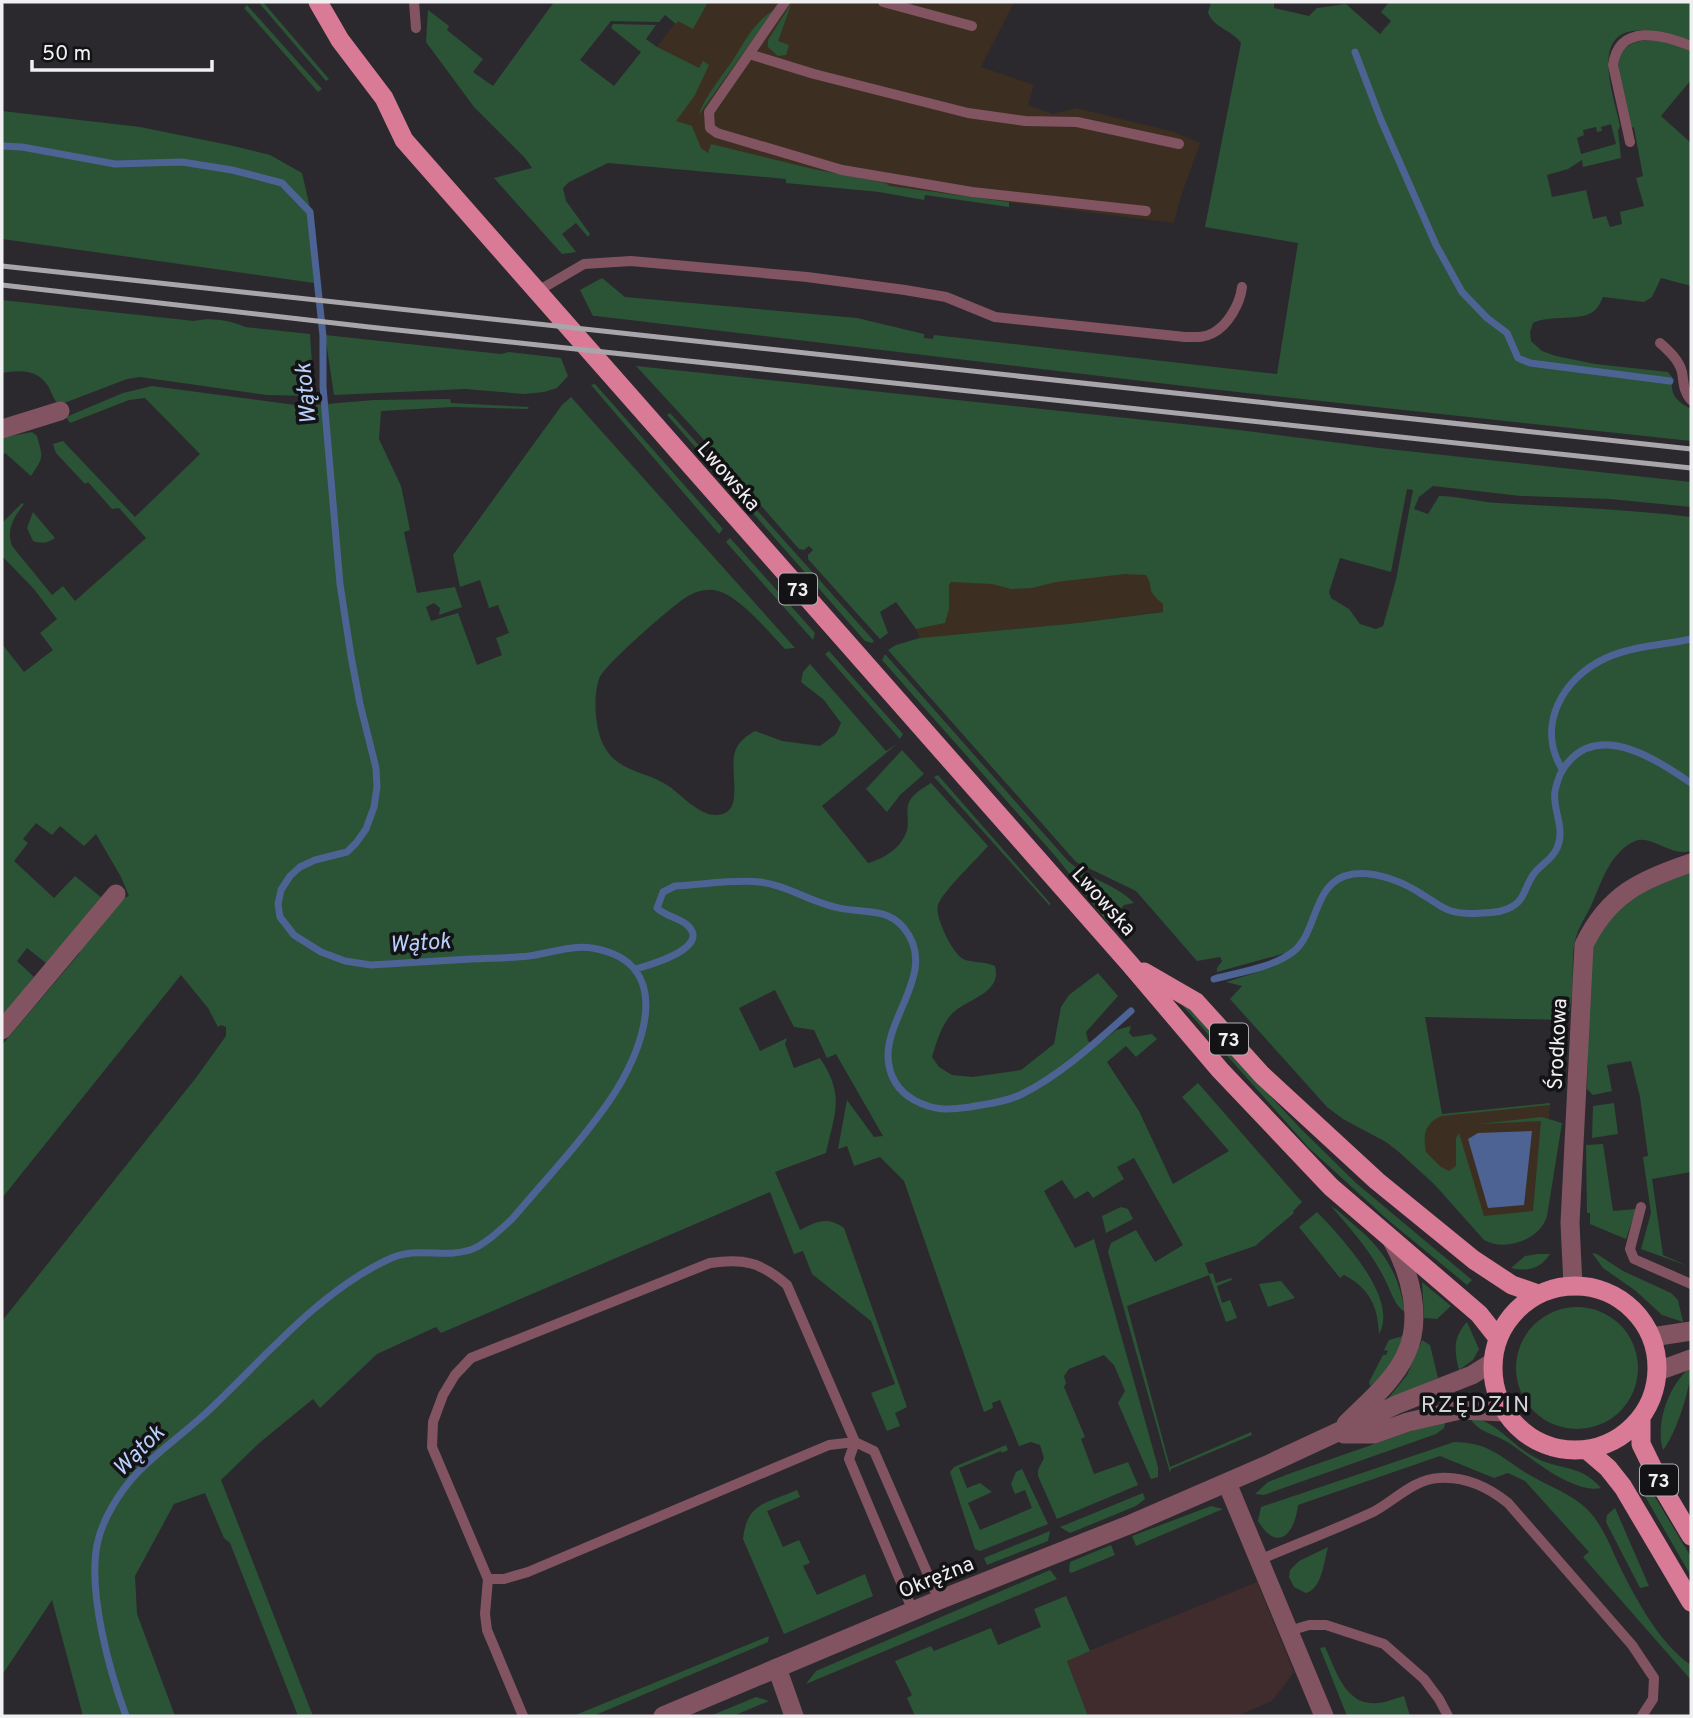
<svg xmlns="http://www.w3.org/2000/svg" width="1693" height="1718" viewBox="0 0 1693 1718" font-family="Overpass,sans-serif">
<rect width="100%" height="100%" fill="#2b292e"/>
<path fill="#3c2f21" d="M691,2H1014L981,67L1034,85L1028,105L1053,114L1076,108L1174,132L1200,143L1181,196L1174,223L580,148Z
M1172,562L1174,610L1078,623L920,638L916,629L945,623L946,575Z
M1550,1103L1542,1218L1481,1225L1422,1155L1414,1118Z"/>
<path fill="#402c2c" d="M1257,1582L1294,1672L1272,1701L1237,1716H1088L1067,1660Z"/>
<path fill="#2b5336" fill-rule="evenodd" d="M263,2L329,79L326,81L260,4Z
M554,2H708L693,29L678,21L676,24L665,15L659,22L611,21L580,60L614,86L641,52L611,28L613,24L656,25L646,39L657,47L699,68L703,61L709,65L695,95L676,121L692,126L701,148L708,153L711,144L813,169L885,183L890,186L1009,202V207L925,195L924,200L879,192L786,183V179L608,163L569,182L563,188L566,201L590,234L588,237L576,223L562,234L576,252L562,254L494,178L532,168L525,158L474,107L426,42L428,10L449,26L447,30L483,59L473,72L493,86Z
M792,2L778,41L789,45L786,55L778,56L768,47V40Z
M1211,2H1274V8L1309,16L1317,8L1346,4L1380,34L1391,21L1381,12L1389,2H1691V41C1679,38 1667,34 1654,32C1586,20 1612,89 1620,126L1618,131L1621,158L1583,167L1582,160L1568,169L1547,175L1552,197L1586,190L1593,219L1606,216L1610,227L1622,224L1620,212L1644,206L1636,178L1643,176L1634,128L1630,126C1627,110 1615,76 1619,60C1627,30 1670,41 1691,50V80L1661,116L1691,143V286L1661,278L1652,297L1644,302L1603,297C1601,301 1598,308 1594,311C1581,322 1551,314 1533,323L1530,332L1531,341L1542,351L1556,356L1595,364L1668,372L1672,377C1670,395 1676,401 1691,409V441L1201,388L596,316H593L580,290L602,278L625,297L857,318L924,334V338L933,339L934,335L1277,374L1298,243L1205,227L1241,43C1231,29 1215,29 1208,13ZM1611,124L1616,144L1581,154L1577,138L1584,135L1583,130L1596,127L1597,132L1602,131L1601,127Z
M247,5L322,89L318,92L244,8Z
M774,10L698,116C706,95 720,79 733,60C745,41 754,22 774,10Z
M2,111L140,127L229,145L270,155L302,173L311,212L283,182L234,168L181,161L115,162L21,145L2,144Z
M2,148L21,149L115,165L182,163L231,171L281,184L308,214L314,283L2,239Z
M2,300L194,321C210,317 230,320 245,327L310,334L314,396L267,395L140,377L127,379L59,405C53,399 52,393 48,386C37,369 20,370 2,373Z
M325,335L501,354L509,352L561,358L568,376L557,388L544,392L524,394L465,389L334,395Z
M636,366L1239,430L1379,448L1691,482V507L1610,499L1521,496L1433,486L1419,497L1414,509L1428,514L1439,496C1459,496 1478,502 1498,503C1562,507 1627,509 1691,517V851C1671,857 1651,834 1635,841C1609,853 1601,884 1591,906C1584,920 1576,931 1574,946C1571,966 1576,1004 1565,1020L1425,1017L1442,1114L1550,1103V1105L1441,1116C1424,1124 1423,1135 1426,1152L1441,1167L1449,1171L1456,1166V1138L1459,1133L1484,1216L1533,1211L1541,1121L1478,1124L1542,1117L1562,1123L1547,1216C1540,1240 1505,1252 1484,1240L1435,1185L1399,1152L1386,1142L1343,1119L1327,1107L1230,999L1242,986L1226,982L1270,968L1288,959L1286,953L1217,972V968L1222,961L1220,957L1197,961L1136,891L1076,862L888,650L896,645L920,638L1078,623L1163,612V604C1144,588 1155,589 1146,575L1125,574L1056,582L1032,588L1011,589L992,584L951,582L949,585V609L945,623L916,629L896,602L880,612L888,633L880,639L808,559V555L813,550L809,546L804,550L799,549L696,431ZM1407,489L1413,490L1396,580L1383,626L1376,629L1360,624L1349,609L1331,598L1329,592L1340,558L1391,572Z
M595,384L723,529L719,534L591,385Z
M152,386L303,406L374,400L450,399L451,403L529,407L527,409L452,407L381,411L379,439L401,486L410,530L404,532L417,593L455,587L462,607L439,615L440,608L434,603L426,607L431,621L458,613L477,665L502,655L496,638L509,633L498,605L489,608L480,580L460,587L453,555L562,405L571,397L795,648L785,649C769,632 740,597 718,591C707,588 697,591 688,596C673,605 603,666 599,679C593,697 595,725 602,742C616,774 647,770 670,787C685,798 705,822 725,813C743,805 728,766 736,749C740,740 748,735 755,731L782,741L820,746L836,734L841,723L824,700L801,682L803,672L810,664L886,751L897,744L822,806L868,863C883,859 900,849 906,833C910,825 906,814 908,805C910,795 923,788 931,783L988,846C977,859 942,892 938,905C936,914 941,924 944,932C948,940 955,954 963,959C972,963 984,961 995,966C1003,995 963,999 950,1016C941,1027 936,1043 932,1057L939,1067L952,1075L973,1077L1021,1070L1054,1044L1061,1007L1069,995L1098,973L1118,996L1086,1032L1088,1041L1097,1045L1116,1030L1131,1026L1129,1033L1133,1037L1152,1034L1157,1039L1136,1057L1126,1046L1107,1062L1139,1111L1173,1184L1229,1151L1182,1097L1198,1083L1302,1202L1293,1211L1294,1213L1255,1246L1205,1263L1209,1274L1213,1273L1216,1283L1231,1278L1232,1280L1217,1286L1222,1303L1230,1300L1237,1318L1226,1322L1209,1275L1127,1306L1170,1467L1251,1432L1252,1435L1171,1469L1170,1473L1108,1252L1111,1243L1136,1230L1155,1262L1183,1245L1134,1158L1117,1167L1124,1179L1093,1198L1088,1191L1075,1199L1062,1180L1044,1191L1075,1248L1094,1239L1158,1467V1477L1151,1479L1118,1403L1125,1391L1114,1365L1104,1355L1069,1369L1064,1376L1066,1383L1064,1387L1085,1437L1081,1439L1094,1474L1128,1462L1138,1485L1057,1519L1038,1476V1470L1044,1458L1040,1445L1031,1442L1019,1446L1000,1400L992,1403L993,1408L984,1412L904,1181L880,1157L854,1166L847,1146L838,1149L847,1100L874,1137L883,1136L836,1054L827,1058L814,1030L794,1027L775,990L739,1008L760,1051L787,1038L785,1044L794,1068L820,1058C845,1096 835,1111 826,1153L775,1172L800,1230C817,1221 828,1216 844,1228L907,1407L895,1413L900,1426L887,1431L871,1393L895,1384L871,1321L812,1274L803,1251L794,1254L770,1192L441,1333L436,1327L377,1354L320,1408L313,1399L258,1444L221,1480L313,1716H298L230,1543L224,1538L205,1493L174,1504L135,1576L137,1614L175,1716H83L52,1600L2,1675V1321L195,1079L226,1036V1027L221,1025L218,1027L208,1008L181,975L2,1198V1045L79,954L83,943L120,899L129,896L121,877L96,834L84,846L60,826L52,835L36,823L23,839L28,843L14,861L54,898L75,876L102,898L46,963L27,948L17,961L34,977L2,1017V644L24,672L53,650L40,633L57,619L33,588L2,556V523L22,503L24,504C14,517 6,529 12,546L52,595L63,586L75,601L146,538L119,508L112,509L88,482L85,484L56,453L53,444L63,441L135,517L200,454L145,398L129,400L70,423L66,417L123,393Z
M670,413L874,641L872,643L865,641L667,415Z
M32,432L37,436C43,459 44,456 31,476L5,453L2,456V438Z
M33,512L55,538C48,543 42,544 33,541L27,528Z
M730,538L815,633L813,640L726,542Z
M829,651L903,734L900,739L825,654Z
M885,654L1068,861C1088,879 1116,884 1134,903L1124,905L1108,923L1057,858L882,660Z
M902,750L924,774L900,795L887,812L866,789Z
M938,775L1050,903V906L934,777Z
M1691,873V1172L1652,1179L1663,1255L1688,1266L1641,1249L1651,1213L1643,1157L1648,1156L1640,1097L1631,1061L1607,1065L1612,1091L1593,1095L1587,1089C1588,1051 1588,1013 1591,975C1592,963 1591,949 1596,938C1611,904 1658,883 1691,873Z
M1183,1006H1187L1300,1128L1356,1183L1472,1280L1467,1285L1388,1220L1309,1148Z
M1614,1103L1618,1134L1592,1138L1593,1106Z
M1603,1144L1613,1211L1636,1209L1626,1239L1590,1224V1213H1587L1586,1145Z
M1331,1206C1338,1210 1345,1217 1352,1223C1384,1250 1398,1271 1405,1312C1395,1306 1392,1294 1387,1284C1373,1253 1352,1231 1331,1206Z
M1121,1207L1128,1209L1133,1219L1106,1233L1102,1216Z
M1317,1212C1339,1235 1400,1298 1379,1334C1378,1306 1369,1288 1344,1275L1340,1278L1299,1227Z
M1592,1253L1597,1254L1623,1271L1671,1293L1678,1300L1683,1322L1662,1315L1636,1291L1603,1268Z
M1538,1254H1550C1540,1269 1528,1272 1511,1268L1525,1256Z
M1281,1281L1295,1298L1268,1307L1259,1284Z
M1422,1282L1451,1306L1437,1319L1424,1318Z
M1516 1368a61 61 0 1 1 122 0a61 61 0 1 1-122 0Z
M1467,1322L1479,1349L1473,1360L1459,1370C1454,1351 1453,1337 1467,1322Z
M1403,1336C1397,1354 1387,1375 1370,1386L1369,1382L1383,1355H1386L1388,1351L1384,1350L1389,1340Z
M1422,1340L1430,1345L1438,1378L1387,1400L1407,1375Z
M1691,1367C1691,1388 1676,1434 1663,1450C1655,1423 1669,1384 1691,1367Z
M1469,1416C1500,1423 1511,1446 1538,1459C1562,1470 1581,1465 1601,1488C1573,1494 1530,1457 1509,1443C1494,1433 1477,1433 1469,1416Z
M1446,1419L1444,1428L1436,1434L1264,1495L1255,1494L1268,1482L1291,1473Z
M1454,1442C1487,1442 1500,1456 1526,1473C1546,1485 1570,1493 1587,1509C1602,1524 1610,1545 1619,1565C1636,1599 1659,1643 1691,1665V1680L1583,1557L1589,1552L1525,1481L1508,1473L1494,1478L1440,1456L1298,1505C1295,1533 1278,1554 1258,1521L1261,1507Z
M1006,1445L1008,1450L1002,1453L1001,1451L959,1468L967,1488L980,1483L992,1492L968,1503L980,1530L1032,1508L1025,1490L1015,1494L1011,1484L1016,1472L1022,1469L1048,1524L980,1551L975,1549L950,1472L954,1467Z
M1649,1487L1691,1557V1576L1642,1491Z
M797,1490L800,1497L767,1511L783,1547L799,1540L810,1563L803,1566L817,1595L865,1574L873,1596L784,1634L743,1539C747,1502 766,1504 797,1490Z
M1143,1493L1145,1499L1136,1506L1070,1533L1060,1527Z
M1211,1506L1223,1509L1136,1546L1132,1536Z
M1615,1508L1649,1586L1640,1588L1606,1522L1607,1515Z
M1050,1531L1048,1541L987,1565L984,1558Z
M1111,1545L1115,1555L1071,1573L1069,1571L1070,1562Z
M1328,1547C1324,1561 1322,1589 1306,1593L1294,1587L1289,1577L1290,1570L1299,1561Z
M1050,1570L1057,1579L806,1684L816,1671Z
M1066,1596L1090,1651L1067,1661L1088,1716H915L907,1698L912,1695L895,1661L931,1646L934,1651L991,1628L998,1645L1041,1627L1034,1609Z
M769,1636L768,1642L593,1716H573Z
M1325,1647C1336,1670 1345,1706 1377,1703C1386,1703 1395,1698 1404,1696L1410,1716H1347L1320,1648Z
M756,1697L769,1701L733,1716H710Z"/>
<path fill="#4d6393" d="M1532,1131L1524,1205L1488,1208L1468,1139L1478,1133Z"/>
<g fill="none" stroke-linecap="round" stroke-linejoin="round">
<path stroke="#4d6393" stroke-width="7" d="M1355,52L1381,120L1436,245L1462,292L1487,318L1507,333L1518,358L1530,363L1670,381
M2,146L22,147L115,164L182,162L232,170L282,183L310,212L323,336V387L340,584L351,656L360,704L376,768L377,787L374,807L366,829L356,843L347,852L315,860L300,867L290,876L281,890L278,904L280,917L294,935L321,952L345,961L371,965C404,963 438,961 471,959C490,958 510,958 529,956C550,953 571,945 592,948C678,962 643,1052 610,1100C581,1142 545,1180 512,1219C500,1230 485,1245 470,1250C442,1259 418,1245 387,1260C317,1293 262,1361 206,1413C184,1433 159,1451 138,1472C120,1491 102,1519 97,1545C88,1593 109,1670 126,1716
M1562,769C1536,726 1562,678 1606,658C1632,646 1664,645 1691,639
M636,969C650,965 714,947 686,924C677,917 665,916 657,908L663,892L675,886C702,885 732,879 760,882C786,885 809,901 835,907C859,914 885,906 903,927C939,969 887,1014 888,1057C889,1076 898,1091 914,1100C934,1111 949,1110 970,1107C987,1104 1006,1102 1022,1094C1062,1074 1097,1041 1131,1011
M1214,979C1239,972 1273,968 1294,951C1319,930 1312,880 1353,874C1376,871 1404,882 1423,895C1432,900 1441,908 1451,911C1461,914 1472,914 1482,913C1493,913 1504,912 1513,906C1524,900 1526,885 1533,875C1540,865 1552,860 1557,848C1566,828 1552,810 1555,791C1558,777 1562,768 1572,758C1606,725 1660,762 1691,783"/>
<path stroke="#825461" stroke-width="10" d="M414,2L416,28
M785,2L709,112L710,128L717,133L842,170L972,192L1146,211
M883,2L972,26
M749,54L814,74L968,113L1025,121L1077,122L1179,144
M1630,142L1613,65C1619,23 1662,34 1691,46
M536,292L584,264L631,261L807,277L905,290L946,297L995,317L1185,337C1195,337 1204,338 1213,333C1228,325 1240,304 1242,287
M1660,343C1669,351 1679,360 1682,372C1684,383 1683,391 1691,400
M1641,1207L1630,1249L1634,1259L1691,1284
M1259,1560C1297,1544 1336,1529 1373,1512C1394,1501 1414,1479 1439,1478C1465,1476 1488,1487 1508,1503L1632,1645L1654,1678L1653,1699L1642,1716
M488,1579L485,1614L487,1630L523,1716
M913,1611L849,1459L855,1442L787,1285C761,1262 743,1258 710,1263L471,1358L455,1375L443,1395L433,1422L432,1447L488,1579H504L528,1572L829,1445L855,1442L874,1451L939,1600
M1289,1631L1309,1625H1326L1384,1644L1424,1679L1439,1699L1448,1716"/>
<path stroke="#825461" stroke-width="19" d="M2,429L60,411
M2,1030L116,894
M1573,1286L1570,1223L1584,945C1608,895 1640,880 1691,863
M1652,1337L1691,1331
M1658,1371L1691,1359
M1227,1483L1324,1716
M777,1668L794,1716"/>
<path stroke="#825461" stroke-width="19" d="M1346,1424C1367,1403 1394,1381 1406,1354C1423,1319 1410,1272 1392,1240
M1344,1434H1374L1408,1422L1460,1410L1505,1412
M663,1716L939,1600L1131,1524L1267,1465L1398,1404L1472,1375L1493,1362"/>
<path stroke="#d97b97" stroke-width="19" d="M318,2L340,40L384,98L404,140L1129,963L1220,1070L1331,1187L1479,1314L1498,1338
M1144,972L1196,1002L1262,1075L1377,1181L1474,1260L1512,1285L1538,1294
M1493 1368a82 82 0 1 1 164 0a82 82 0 1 1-164 0Z
M1641,1419V1444L1662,1487L1691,1536
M1587,1450L1608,1468L1623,1487L1691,1602"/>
<path stroke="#a8a6aa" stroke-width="5" d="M2,266L1691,449
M2,285L369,327L1691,468"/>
</g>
<g text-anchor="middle" stroke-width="7" stroke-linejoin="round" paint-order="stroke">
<g fill="#131214" stroke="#aeadaf" stroke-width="2">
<rect x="779" y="573.5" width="38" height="31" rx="5"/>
<rect x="1210" y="1023.5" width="38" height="31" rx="5"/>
<rect x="1640" y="1464.5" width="38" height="31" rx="5"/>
</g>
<g font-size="19" font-weight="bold" fill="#f0eff2">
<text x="798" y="596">73</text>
<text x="1229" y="1046">73</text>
<text x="1659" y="1487">73</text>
</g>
<g font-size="21" fill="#f0eff2" stroke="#131214">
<text transform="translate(729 476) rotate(49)" y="7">Lwowska</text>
<text transform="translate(1104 901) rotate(48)" y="7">Lwowska</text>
<text transform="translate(1557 1044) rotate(-87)" y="7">Środkowa</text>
<text transform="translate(936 1577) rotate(-22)" y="7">Okrężna</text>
</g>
<g font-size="23" font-style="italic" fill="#b9cffc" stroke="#131214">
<text transform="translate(305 394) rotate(-95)" y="8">Wątok</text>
<text transform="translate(420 942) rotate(-4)" y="8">Wątok</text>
<text transform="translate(138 1450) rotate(-45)" y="8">Wątok</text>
</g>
<g font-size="23" letter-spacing="2" fill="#d4d1d7" stroke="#131214">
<text x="1476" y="1412">RZĘDZIN</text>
</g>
</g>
<rect width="1693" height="1718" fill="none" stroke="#f0eff2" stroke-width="7"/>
<path d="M32 60v10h180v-10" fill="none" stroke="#f0eff2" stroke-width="3.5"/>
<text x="42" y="60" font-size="21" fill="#f0eff2" stroke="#131214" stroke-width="5" paint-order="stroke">50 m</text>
</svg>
